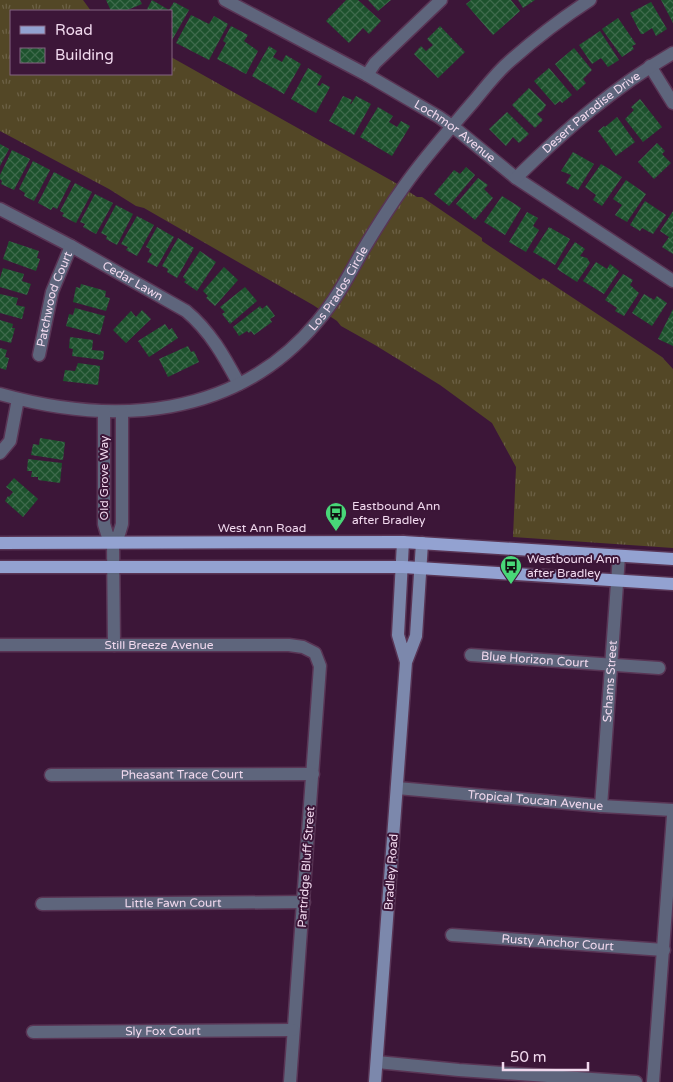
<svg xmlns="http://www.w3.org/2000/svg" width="673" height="1082" viewBox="0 0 673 1082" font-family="'Varela Round',sans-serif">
<defs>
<pattern id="grass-tufts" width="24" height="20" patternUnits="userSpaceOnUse" patternTransform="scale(1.25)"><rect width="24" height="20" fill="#534726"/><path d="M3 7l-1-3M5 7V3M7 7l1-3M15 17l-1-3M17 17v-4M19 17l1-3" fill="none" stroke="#6c6146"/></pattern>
<pattern id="building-cross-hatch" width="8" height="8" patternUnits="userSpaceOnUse" patternTransform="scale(1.25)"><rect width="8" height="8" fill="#1d522d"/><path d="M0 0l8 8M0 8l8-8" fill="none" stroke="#3e6a4c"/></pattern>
</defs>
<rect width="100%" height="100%" fill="#3c1638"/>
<path fill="url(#grass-tufts)" d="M0,0H83L91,11H11V74H171V57L394,182L417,197H422L482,238V241L540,280L543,278L662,357L673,369V548L513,537L516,467L492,423L440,385L375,345L341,326L337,321L313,305L144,208L136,206L109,189L0,131Z"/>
<path fill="url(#building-cross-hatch)" d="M106,0H140L142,4L125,11H111Z
M152,0L169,10L174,2L189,10L171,42V11H146Z
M346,0H358L381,21L369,34L363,28L349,43L326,21Z
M368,0H391L378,11Z
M471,0H511L520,11L493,35L466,4Z
M518,0H535L523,8Z
M661,0H673V23Z
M651,2L667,29L656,36L652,28L643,34H641L630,13Z
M191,15L209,24L214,16L228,24L209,60L176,43Z
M618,18L636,44L632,46L634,49L622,57L602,29Z
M231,26L248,35L244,41L258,51L246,74L217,59L226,43L223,41Z
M440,26L465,52L438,78L414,54L421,46L426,51L433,45L427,39Z
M600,31L619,60L608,67L601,58L592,64L579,45Z
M269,46L277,51L273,57L282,62L286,55L301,64L284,94L252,76Z
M574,48L592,70L583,79L586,83L577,91L555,64Z
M308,68L322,76L317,85L320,86L322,83L330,87L316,113L291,99Z
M549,68L572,95L562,103L560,101L555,105L534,81Z
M529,88L546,105L543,110L537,114L543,120L535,128L512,105Z
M343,96L352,100L350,104H351L356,96L371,104L354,135L329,121Z
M640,99L662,127L643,142L625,119L634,110L631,107Z
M378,107L393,116L389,122L397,127L401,121L410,126L392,156L360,137Z
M507,112L529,134L519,143L513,137L506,146L489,129Z
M617,117L635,142L616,156L598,131L604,126L605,127Z
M657,143L665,151L662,154L671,163L654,179L638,162Z
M0,144L9,149L0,166Z
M12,150L30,159L14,190L1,184L2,181L0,179V175Z
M573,152L594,164L578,190L566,183L571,175L561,171Z
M33,161L50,170L34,201L24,196L25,193L19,189Z
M601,164L622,177L602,206L593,200L596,195L585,187Z
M466,167L475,175L449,206L434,194L454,170L460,174Z
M54,172L71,181L57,209L53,207L51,210L38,203Z
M478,178L488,185L484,189L493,198L475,220L456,204Z
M626,180L646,194L627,222L615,215L622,205L613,199Z
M75,183L92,192L76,223L62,216L64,213L60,211Z
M95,194L113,203L96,234L83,227L85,224L80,222Z
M502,196L521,208L505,235L484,222Z
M645,201L666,215L653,234L642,228L640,231L630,225Z
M116,205L133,214L117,245L106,239L107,236L101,233Z
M673,211V254L662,247L669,237L660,231Z
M527,212L538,218L533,226L539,230L526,252L509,242Z
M137,216L154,225L137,256L126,250L128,247L121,244Z
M157,227L174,237L157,267L147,262L152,254L149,252L150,249L146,247Z
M549,227L570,239L555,265L533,252Z
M178,238L194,248L177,278L167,272L168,269L162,266Z
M9,241L39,251L37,258L40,259L36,271L3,259Z
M575,242L585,249L580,256L587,258L590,263L577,282L557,269Z
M200,251L216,262L197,291L184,282L186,280L183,277Z
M596,262L607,269L610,264L619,271L604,294L583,281Z
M224,267L238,280L215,306L206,298L208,296L203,291Z
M3,268L24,274L22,281L31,284L27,295L0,287V278Z
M623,274L633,280L630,285L639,293L624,316L615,311L617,308L605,300Z
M81,284L106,291L105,297L110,298L106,311L73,302L76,287L80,288Z
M245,287L257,301L230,324L222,314L225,312L220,307Z
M0,294L18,298L16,305L25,307L22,319L0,313Z
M644,294L654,300L657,296L667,303L652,326L632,313Z
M267,305L275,316L270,319L272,322L254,335L251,331L249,333L247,331L239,336L233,327L260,306L262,309Z
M75,308L105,316L100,335L66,326L69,314L73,315Z
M673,309V346L658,339Z
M142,310L151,319L126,343L113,330L131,311L136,317Z
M0,320L13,324L12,328H15L11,343L0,340Z
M165,324L169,330L172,328L178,338L149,357L138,341Z
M70,337L93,340L92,350L104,351L103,360L72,356L73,349L69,348Z
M188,346L191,352L194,351L199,362L168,377L159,359Z
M0,348L7,350L5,357L9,358L6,370L0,368Z
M78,363L100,366L98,385L63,381L65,370L75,371Z
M40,438L65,442L63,460L31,455L33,444L39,445Z
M28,459L62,463L60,483L38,480V477H31L32,471H27Z
M14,478L38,499L23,517L5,501L8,496L9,497L13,492L6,487Z"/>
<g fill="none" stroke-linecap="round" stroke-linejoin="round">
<g stroke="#593555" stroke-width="15">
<g id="street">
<path id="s1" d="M225,0L367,75L439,117L456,129L516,178L673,281"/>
<path d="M650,66L673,103"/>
<path d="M367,75L375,63L441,0"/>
<path id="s2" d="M516,178C565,130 614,87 673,53"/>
<path id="s3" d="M0,209L71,246L186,311C210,331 224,356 239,384"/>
<path id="s4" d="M39,355L52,292L71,246"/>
<path id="s5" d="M0,394C114,426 236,419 317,322C336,300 349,275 363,250C376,228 390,206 405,185C426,155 450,129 474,101C485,88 496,73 510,61C535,39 562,18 590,0"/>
<path d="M104,412V524L107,534L113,542L114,645"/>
<path d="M0,453L10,441L18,399"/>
<path d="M113,542L119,534L122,524V412"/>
<path id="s6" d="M0,645H289L303,647L315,653L320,666L319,680L290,1082"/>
<path id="s7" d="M471,655L659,668"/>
<path id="s8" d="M51,775L313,774"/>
<path id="s9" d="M397,788L601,806L673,810"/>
<path id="s10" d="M601,806L619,556"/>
<path id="s11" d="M42,904L304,902"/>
<path id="s12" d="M452,935L664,950"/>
<path id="s13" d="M33,1032L293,1030"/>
<path d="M377,1062L459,1070L636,1082"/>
<path d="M653,1082L673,816"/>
</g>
</g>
<g stroke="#593555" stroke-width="15">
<path id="secondary" d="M403,542L398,635L406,662
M375,1082L406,662L416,636L422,543"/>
</g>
<g stroke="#593555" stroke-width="15">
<path id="primary" d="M0,543L403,542L673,559
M0,567H403L673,584"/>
</g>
<use href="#street" stroke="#5e657c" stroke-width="12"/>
<use href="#secondary" stroke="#7c88ac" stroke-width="12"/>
<use href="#primary" stroke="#93a2d1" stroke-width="12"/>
</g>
<defs>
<g id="bus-pin" transform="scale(1.125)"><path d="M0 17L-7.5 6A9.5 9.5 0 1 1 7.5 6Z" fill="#48d778" stroke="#3c1638"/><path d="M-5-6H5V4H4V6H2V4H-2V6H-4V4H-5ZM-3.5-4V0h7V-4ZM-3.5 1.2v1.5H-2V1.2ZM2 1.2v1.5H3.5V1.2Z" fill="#111"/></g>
</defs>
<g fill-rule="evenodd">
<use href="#bus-pin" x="336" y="513"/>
<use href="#bus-pin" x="511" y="566"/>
</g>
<g text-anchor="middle" stroke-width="4" stroke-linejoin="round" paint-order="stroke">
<g font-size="12" fill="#f1d9ee" stroke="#3c1638">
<text dy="4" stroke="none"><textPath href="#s2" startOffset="100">Desert Paradise Drive</textPath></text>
<text dy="4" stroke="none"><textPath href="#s1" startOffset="265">Lochmor Avenue</textPath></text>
<text dy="4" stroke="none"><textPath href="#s3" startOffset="151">Cedar Lawn</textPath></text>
<text dy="4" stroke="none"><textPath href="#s5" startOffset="385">Los Prados Circle</textPath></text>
<text dy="4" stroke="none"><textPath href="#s4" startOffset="58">Patchwood Court</textPath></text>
<text transform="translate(104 478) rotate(-90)" y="4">Old Grove Way</text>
<text x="262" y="532">West Ann Road</text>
<text dy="4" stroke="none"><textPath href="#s6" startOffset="159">Still Breeze Avenue</textPath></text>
<text dy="4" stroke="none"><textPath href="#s7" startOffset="64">Blue Horizon Court</textPath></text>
<text dy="4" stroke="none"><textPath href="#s10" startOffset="125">Schams Street</textPath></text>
<text dy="4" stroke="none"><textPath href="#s8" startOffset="131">Pheasant Trace Court</textPath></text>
<text dy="4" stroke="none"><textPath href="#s9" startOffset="139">Tropical Toucan Avenue</textPath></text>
<text transform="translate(306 867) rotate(-86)" y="4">Partridge Bluff Street</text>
<text transform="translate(391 872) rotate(-86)" y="4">Bradley Road</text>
<text dy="4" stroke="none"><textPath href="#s11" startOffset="131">Little Fawn Court</textPath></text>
<text dy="4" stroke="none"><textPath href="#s12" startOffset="106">Rusty Anchor Court</textPath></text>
<text dy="4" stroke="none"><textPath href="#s13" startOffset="130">Sly Fox Court</textPath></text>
</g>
<g font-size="12" fill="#f1d9ee" stroke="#3c1638" text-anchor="start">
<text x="352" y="510">Eastbound Ann<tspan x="352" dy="14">after Bradley</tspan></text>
<text x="527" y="563">Westbound Ann<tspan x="527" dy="14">after Bradley</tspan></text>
</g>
</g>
<rect x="10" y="10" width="162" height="65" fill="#3c1638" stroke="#846481"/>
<rect x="20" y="26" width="25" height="8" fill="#93a2d1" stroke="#846481"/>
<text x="55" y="35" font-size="15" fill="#f1d9ee">Road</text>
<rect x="20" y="48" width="25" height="15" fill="url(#building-cross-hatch)" stroke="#846481"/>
<text x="55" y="60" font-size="15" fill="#f1d9ee">Building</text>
<path d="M503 1062v8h85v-8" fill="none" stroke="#f1d9ee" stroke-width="2.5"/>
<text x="510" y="1062" font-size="15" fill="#f1d9ee" stroke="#3c1638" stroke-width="4" paint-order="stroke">50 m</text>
</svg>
